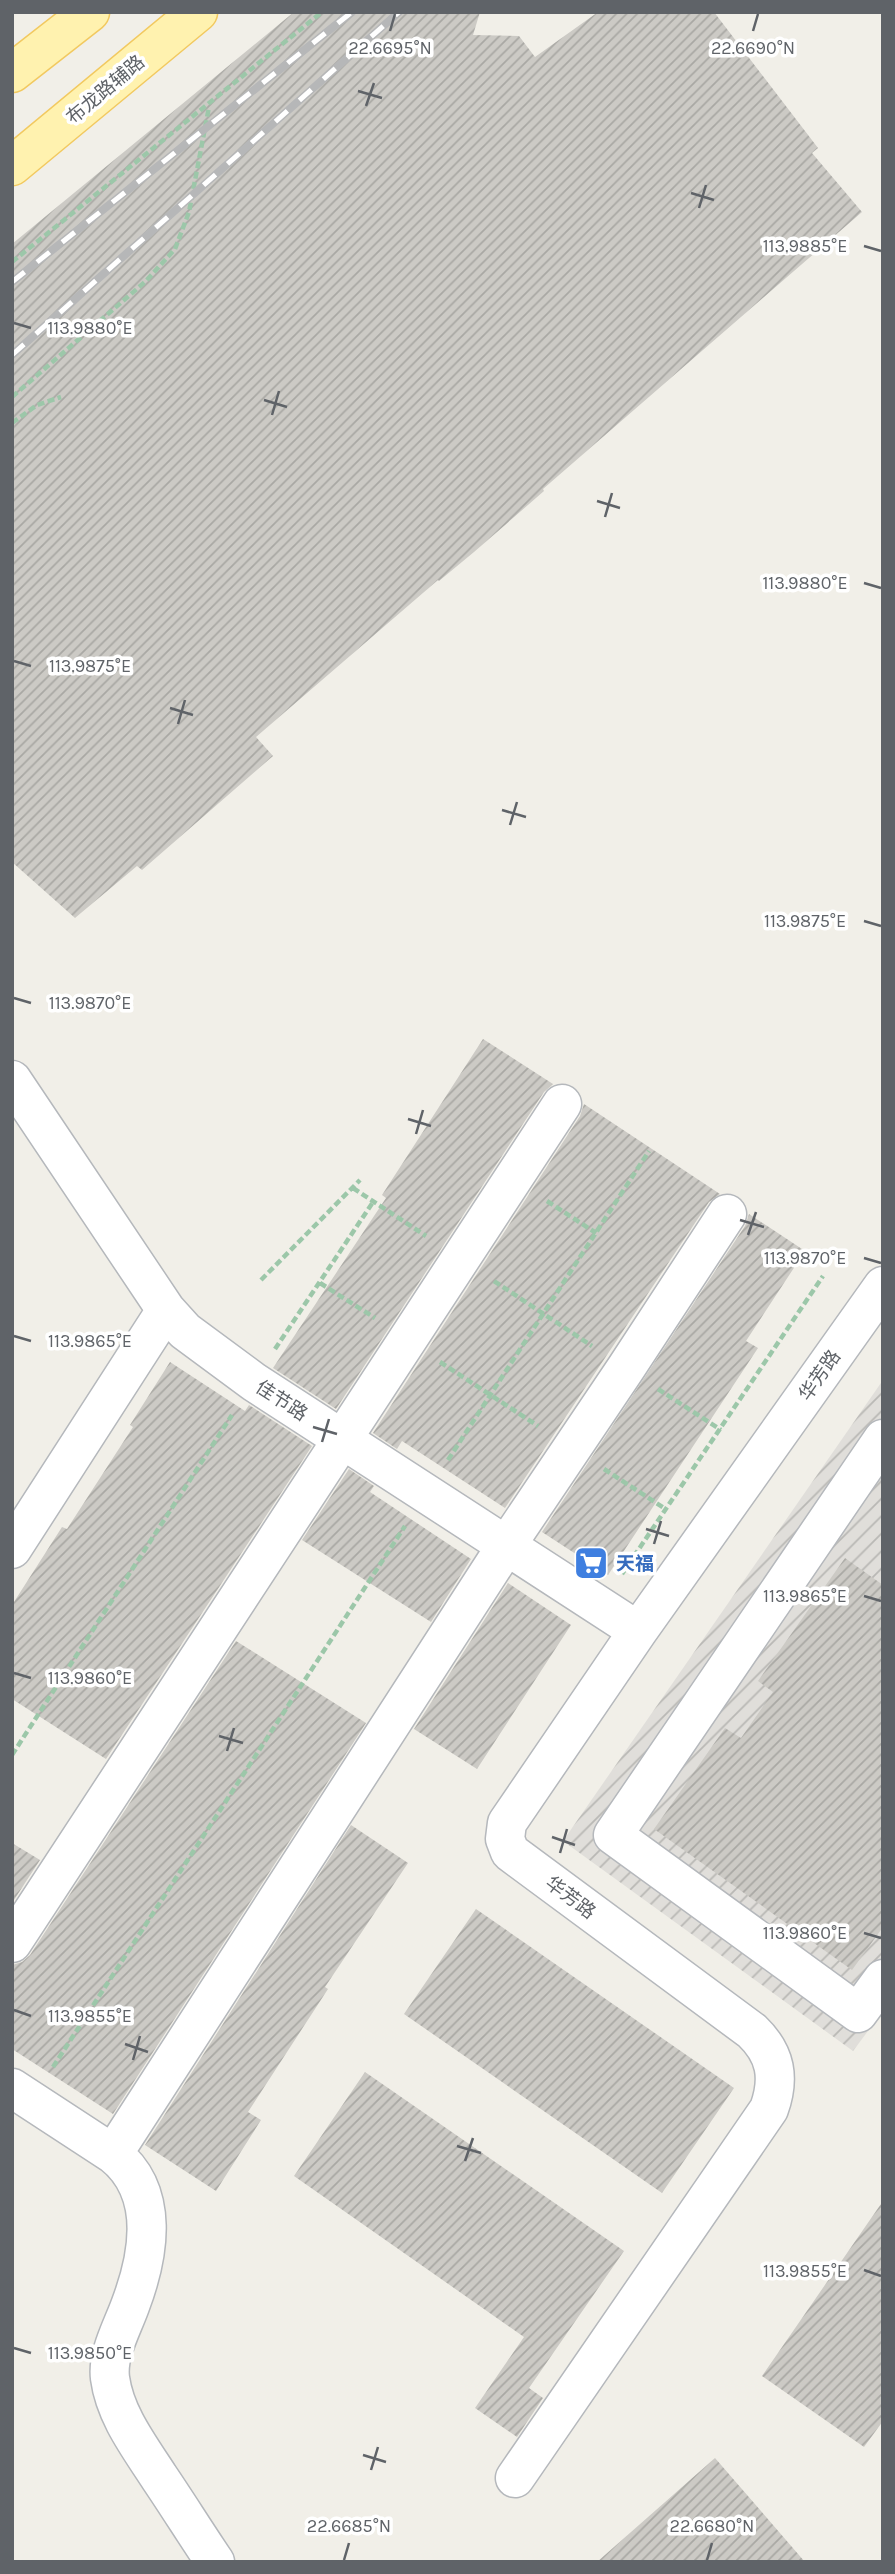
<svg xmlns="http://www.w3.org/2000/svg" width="895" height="2574" viewBox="0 0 895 2574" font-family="Karla,'Noto Sans SC',sans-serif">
<defs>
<pattern id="industrial-furrows" width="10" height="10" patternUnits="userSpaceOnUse" patternTransform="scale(1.75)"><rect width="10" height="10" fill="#e0deda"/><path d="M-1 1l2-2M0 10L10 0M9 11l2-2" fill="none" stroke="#b9b8b5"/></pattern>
<pattern id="building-hatch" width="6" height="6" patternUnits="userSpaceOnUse" patternTransform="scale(1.75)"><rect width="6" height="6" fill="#cccac5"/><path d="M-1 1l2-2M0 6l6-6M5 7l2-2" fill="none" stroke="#a9a8a4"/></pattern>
</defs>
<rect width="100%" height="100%" fill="#f1efe8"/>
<path fill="url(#industrial-furrows)" d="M883,1380V2011L853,2051L563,1841Z"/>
<path fill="url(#building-hatch)" d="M294,12H480L473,35L519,36L535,57L598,12H714L818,148L812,153L862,212L543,489L544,491L474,552L439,581L438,580L256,737L273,756L142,870L137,866L75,918L12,862V244Z
M483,1039L553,1084L544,1092L336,1409L273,1368L386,1198L382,1195Z
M584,1104L720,1194L709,1202L505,1508L402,1441L397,1449L373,1433L580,1116Z
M749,1214L805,1251L746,1341L758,1348L608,1575L542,1532L745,1226Z
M170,1362L245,1411L249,1405L312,1446L106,1759L12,1699V1605L62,1527L67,1529L133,1427L130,1425Z
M349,1469L374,1486L370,1492L471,1559L431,1622L302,1540Z
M845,1558L883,1585V1927L852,1970L654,1829L725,1728L741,1738L773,1692L758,1681Z
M508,1583L571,1625L477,1769L414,1729Z
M236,1641L366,1723L113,2114L12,2049V1965L22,1962L30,1955Z
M351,1825L408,1863L325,1987L328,1989L248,2112L261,2120L216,2191L145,2145Z
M12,1843L40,1860L12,1903Z
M476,1909L734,2088L662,2193L404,2014Z
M365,2072L624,2251L529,2388L543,2398L517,2437L475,2408L524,2337L294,2176Z
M883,2201V2421L864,2447L762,2376Z
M715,2458L805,2562H597Z"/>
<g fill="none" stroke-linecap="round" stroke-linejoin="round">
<g stroke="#b5b8bc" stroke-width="41">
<path id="minor" d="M12,1080L166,1310L185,1331L254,1382L638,1631
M883,1439L613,1835L858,2013L883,1979
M12,1549L166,1310
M12,1943L562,1104
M12,2088L113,2154C161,2192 149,2256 130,2306C122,2328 107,2354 110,2378C115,2415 139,2446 159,2477C178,2505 196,2534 215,2562
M113,2154L506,1546L626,1368L727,1214
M515,2478L769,2109C780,2078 776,2054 752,2031L510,1852L505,1839L507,1823L638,1631L883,1286"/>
</g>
<g stroke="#f2c960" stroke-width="41">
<path id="major" d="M12,73L90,12
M12,166L198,12"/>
</g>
<path stroke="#9cc7a9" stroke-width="4.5" stroke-dasharray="7 3.5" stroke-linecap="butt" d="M12,262L322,12
M12,397L146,281L175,249L189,212L209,107
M12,423L37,405L61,397
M353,1188L426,1236
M547,1201L596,1233
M261,1280L360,1180
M494,1281L592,1346
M320,1283L375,1318
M275,1349L373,1202
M440,1362L538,1426
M658,1389L721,1430
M448,1460L649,1151
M604,1469L667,1510
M622,1574L823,1276
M12,1755L232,1415
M53,2067L405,1526"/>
<use href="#minor" stroke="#fff" stroke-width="38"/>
<use href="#major" stroke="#fff2af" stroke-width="38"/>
<g stroke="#b6b7b8" stroke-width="8">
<path id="rail" d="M12,282L352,12
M12,355L399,12"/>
</g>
<use href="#rail" stroke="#fff" stroke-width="5" stroke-dasharray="16" stroke-linecap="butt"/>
</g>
<path fill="none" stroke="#5f6368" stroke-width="2.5" d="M390,31L395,14M753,31L758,14M358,91L382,98M366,106L374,83M691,193L714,200M699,208L706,185M864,246L881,251M14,323L31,328M264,400L287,407M272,415L279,391M597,501L620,508M605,517L612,493M864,583L881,588M14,661L31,666M170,708L193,715M178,724L185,700M502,810L526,817M510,825L517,802M864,921L881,926M14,998L31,1003M408,1119L431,1126M416,1134L423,1110M740,1220L764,1227M748,1235L756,1212M864,1258L881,1263M14,1336L31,1341M313,1427L337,1434M322,1442L329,1419M646,1529L669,1536M654,1544L661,1521M864,1596L881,1601M14,1673L31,1678M219,1736L243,1743M227,1751L234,1728M552,1837L575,1845M560,1853L567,1829M864,1933L881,1938M14,2010L31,2016M125,2044L148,2052M133,2060L140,2036M457,2146L481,2153M465,2161L473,2138M864,2270L881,2276M14,2348L31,2353M363,2455L386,2462M371,2470L378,2447M344,2560L349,2543M707,2560L712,2543"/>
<defs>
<g id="supermarket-square" transform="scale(1.75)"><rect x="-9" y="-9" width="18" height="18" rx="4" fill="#3f7fe0" stroke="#fff"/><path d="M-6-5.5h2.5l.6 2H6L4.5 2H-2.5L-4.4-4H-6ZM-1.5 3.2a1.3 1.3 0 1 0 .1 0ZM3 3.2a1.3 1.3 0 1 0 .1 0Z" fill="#fff"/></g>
</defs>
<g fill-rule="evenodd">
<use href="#supermarket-square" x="591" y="1563"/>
</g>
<g text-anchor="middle" stroke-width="7" stroke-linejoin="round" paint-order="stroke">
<g font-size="19" fill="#5f6368" stroke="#fff">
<text transform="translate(105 89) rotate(-40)" y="7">布龙路辅路</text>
<text transform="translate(819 1375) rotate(-55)" y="7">华芳路</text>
<text transform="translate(282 1400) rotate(33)" y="7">佳节路</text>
<text transform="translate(571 1897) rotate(37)" y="7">华芳路</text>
</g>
<g font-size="19" font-weight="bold" fill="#366cbe" stroke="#fff" text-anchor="start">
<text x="616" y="1570">天福</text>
</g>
</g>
<g font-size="18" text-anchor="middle" fill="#5f6368" stroke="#fff" stroke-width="7" stroke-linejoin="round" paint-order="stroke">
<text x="390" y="54">22.6695°N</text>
<text x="753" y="54">22.6690°N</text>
<text x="805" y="252">113.9885°E</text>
<text x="90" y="334">113.9880°E</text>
<text x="805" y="589">113.9880°E</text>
<text x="90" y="672">113.9875°E</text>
<text x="805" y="927">113.9875°E</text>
<text x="90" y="1009">113.9870°E</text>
<text x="805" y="1264">113.9870°E</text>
<text x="90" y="1347">113.9865°E</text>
<text x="805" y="1602">113.9865°E</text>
<text x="90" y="1684">113.9860°E</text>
<text x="805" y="1939">113.9860°E</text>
<text x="90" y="2022">113.9855°E</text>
<text x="805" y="2277">113.9855°E</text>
<text x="90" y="2359">113.9850°E</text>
<text x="349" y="2532">22.6685°N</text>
<text x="712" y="2532">22.6680°N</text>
</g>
<rect width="895" height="2574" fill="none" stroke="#5f6368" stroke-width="28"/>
</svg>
